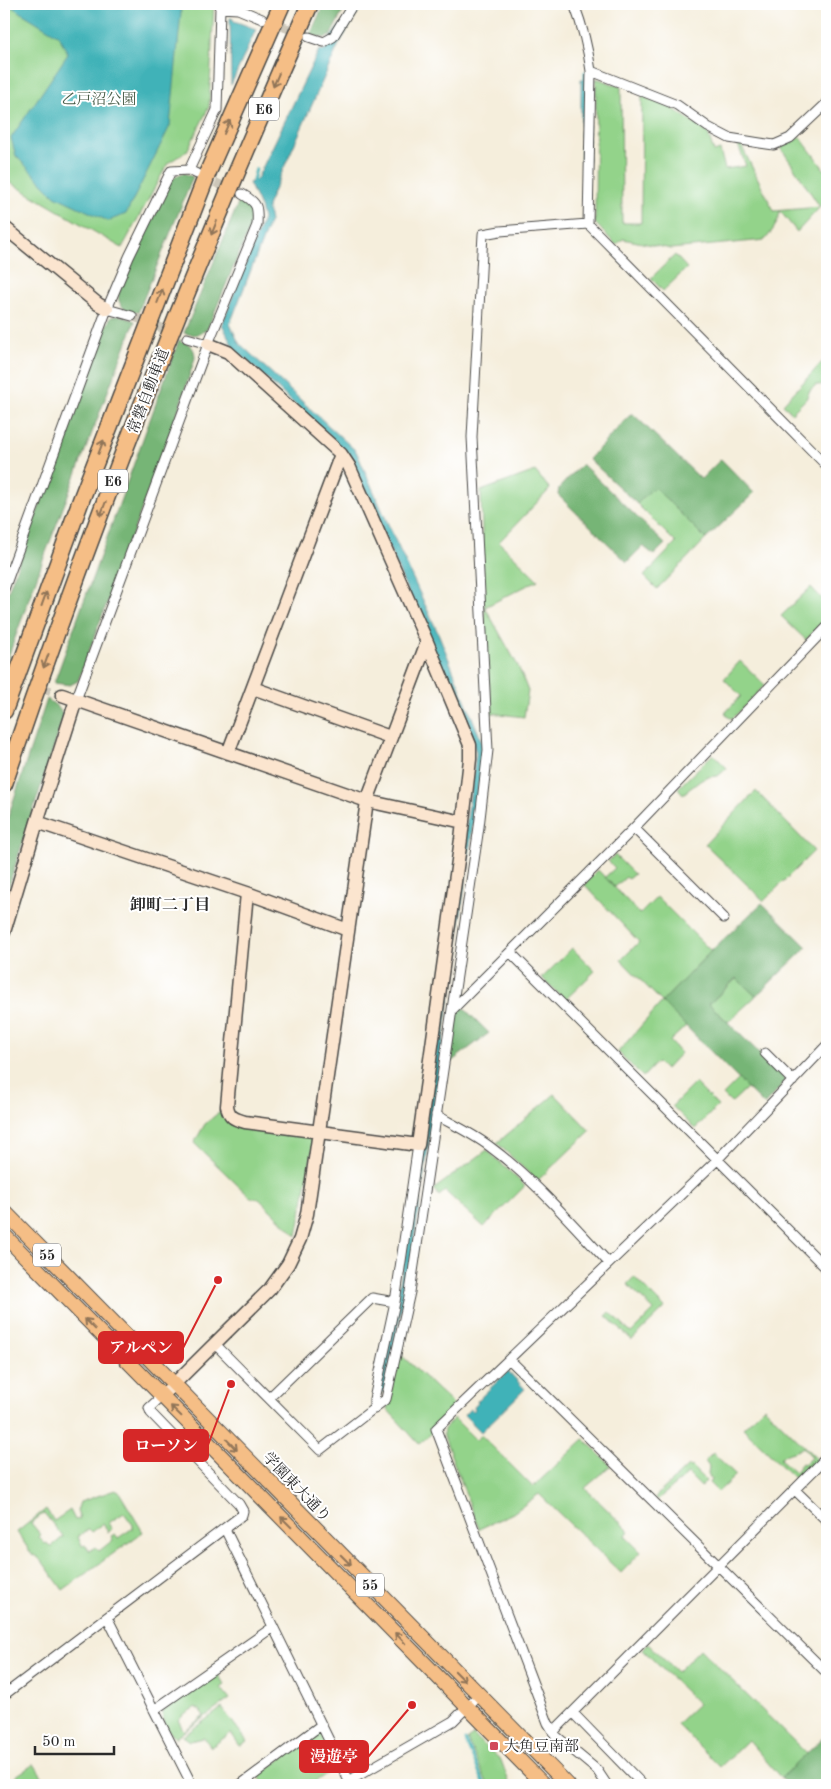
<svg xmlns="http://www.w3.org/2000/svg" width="831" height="1789" viewBox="0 0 831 1789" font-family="'Old Standard TT','Noto Serif JP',serif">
<rect width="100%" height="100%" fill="#fff"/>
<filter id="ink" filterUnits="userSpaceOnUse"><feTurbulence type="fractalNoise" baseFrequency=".02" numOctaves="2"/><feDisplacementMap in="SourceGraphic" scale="10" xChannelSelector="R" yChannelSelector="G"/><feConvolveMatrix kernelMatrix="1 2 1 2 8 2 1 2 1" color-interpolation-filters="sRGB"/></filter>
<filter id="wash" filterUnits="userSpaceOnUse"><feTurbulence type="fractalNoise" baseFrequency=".0096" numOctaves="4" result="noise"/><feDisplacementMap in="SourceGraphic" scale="20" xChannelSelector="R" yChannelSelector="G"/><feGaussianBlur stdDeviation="1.12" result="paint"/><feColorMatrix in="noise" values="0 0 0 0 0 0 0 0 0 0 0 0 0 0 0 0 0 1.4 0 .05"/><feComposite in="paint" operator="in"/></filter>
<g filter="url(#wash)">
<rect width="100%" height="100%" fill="#f5eedc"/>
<path fill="#93d38a" stroke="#5f7f5a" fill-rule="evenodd" d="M4,4H214L209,107L187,151L168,163L122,248L4,179Z
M596,79H599L621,87L622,223H641L642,96L672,108L708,133L714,152L720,150L725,169L746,166L738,145H741L774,211L820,207L781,148L800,137L827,173V204L820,207L797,232L780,211C778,224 773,230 765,240L671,249L623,239L616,245L595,223Z
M675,255L687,268L663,291L651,278Z
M826,358L827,385H816L810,390L806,399L792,413L783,404Z
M535,471L550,489L499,542L538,580L485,607L518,666L528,691L524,717L491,713L484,606L481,491Z
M654,487L706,539L657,589L644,576L676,543L637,504Z
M811,587L827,604V618L806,640L781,616Z
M740,661L765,685L733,718H729L725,713L741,696L724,679Z
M713,754L727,768L718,776L707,777L700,781L683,794L678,788Z
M756,791L814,851L764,901L705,844Z
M615,855L634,874L628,879L626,877L615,887L605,877L615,868L608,861Z
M598,870L640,914L657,897L711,951L662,1002L686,1026L670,1041L681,1053L665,1070L657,1062L643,1077L618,1052L662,1002L621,960L639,942L584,884Z
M572,948L595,971L565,1000L542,978Z
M737,978L756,996L728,1022L709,1004Z
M739,1079L747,1088L731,1103L723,1095Z
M695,1083L718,1106L695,1129L672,1106Z
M555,1094L590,1131L537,1181L497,1143Z
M223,1109L224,1116L315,1136L297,1236L259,1199L250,1197L194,1143L205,1124Z
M487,1150L525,1186L484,1227L445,1191L439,1196L434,1189Z
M634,1277L665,1308L632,1340L606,1316L610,1312L631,1333L654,1310L627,1284Z
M400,1354L455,1406L434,1427L432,1433L419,1444L387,1409Z
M764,1407L818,1460L797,1481L743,1428ZM803,1447L812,1457L804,1464L802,1463L795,1472L780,1459C788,1451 794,1454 803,1447Z
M454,1418L476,1440L481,1435L533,1487L584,1439L611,1466L585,1488L629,1531L625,1536L641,1552L621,1573L539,1494L513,1513L479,1529L443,1434L444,1429Z
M713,1453L736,1475L718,1492L709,1483L711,1480L708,1473L709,1467L705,1461Z
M688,1466L692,1467L706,1481L701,1487L688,1474L657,1500L655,1497Z
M115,1490L119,1492L143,1532L63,1590L42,1561L35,1555L33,1556L17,1532L46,1509L54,1521L70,1510L75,1520L80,1519L77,1511L80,1502ZM44,1513L63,1537L51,1547L47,1543L45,1544L39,1537L41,1535L31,1523ZM124,1513L133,1525V1528L118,1538L115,1534L111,1536L113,1540L99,1551L95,1547L90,1551L85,1545L82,1546L78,1537L89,1529L92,1532L103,1524L108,1532L112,1529L109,1525L110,1522Z
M648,1644L677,1672L700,1649L807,1754L781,1778L748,1740L720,1767L677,1724L698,1704L643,1650Z
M216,1672L225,1685L221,1688L230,1699L175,1738C168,1730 159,1721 164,1710ZM196,1707L198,1710L199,1709L204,1716L184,1731L178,1720L183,1716L182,1715Z
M222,1708L247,1741L240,1746L231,1733L211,1747L204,1738L190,1741L183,1736Z
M316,1732L321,1733L337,1767L310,1785H264L259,1776Z
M473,1735L501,1760L510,1785H488L467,1739Z
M34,1764L48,1785H23L16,1776Z"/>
<path fill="#76b576" stroke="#507050" d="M324,4H347L330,36L324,38L310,35Z
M184,173L193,177L137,315C126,310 116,306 119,292L167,187C171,180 175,175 184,173Z
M240,199C249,204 252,209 253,220L208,328C199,335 195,336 184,333Z
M119,315L135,321L43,560L5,666L4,665V602L106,326L111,317Z
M179,340C189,344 195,346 195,358L179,408L78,681L70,685L54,683Z
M632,413L701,479L721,459L754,493L706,539L654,487L637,504L589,459Z
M582,464L665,544L654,555L643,546L627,562L558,495L559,488Z
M47,699C55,705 62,708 63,719L4,900V829Z
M762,903L807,947L756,996L736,978L709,1004L784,1077L785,1082L764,1105L662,1002L711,951Z
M463,1007L489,1033L447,1065L456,1013Z
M827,1734V1785H788L781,1778Z"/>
<path fill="#41b2b8" stroke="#366e72" d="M7,4H179L181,12L170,126L126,214L108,221L55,196L16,156L11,138L68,54L59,36Z
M356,4H363L339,44L267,206L270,221L230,324L239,343L356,451L392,533L439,635L482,742L483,752L433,1116L408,1278L384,1392H379L413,1214L476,752L349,454L234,349L222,324L263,219L260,207L249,183L257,179L319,50L326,51L325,45Z
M230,18H232L234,21L256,29L231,85Z
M581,79H589L588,163L581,162Z
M508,1371L525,1389L481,1432L464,1415L470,1409L473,1411L475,1409L474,1407L478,1403L477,1401Z"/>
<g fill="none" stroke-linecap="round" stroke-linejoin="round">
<path stroke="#41b2b8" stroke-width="3" d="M585,72V81
M255,185L253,180L256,169
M465,1740L485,1785"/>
</g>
</g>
<g filter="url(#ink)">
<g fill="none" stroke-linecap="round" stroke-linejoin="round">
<path stroke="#cdc7b9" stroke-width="9" stroke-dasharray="9 4.5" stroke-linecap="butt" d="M270,22L300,33
M203,177L232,190
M132,316L187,338
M4,674L62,695"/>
<g stroke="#494846" stroke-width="11">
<path id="street" d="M574,4C582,25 588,48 591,71L588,224L827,466
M220,8L238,9L262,19
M309,37L324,42L333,37L353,4
M591,71L677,105L708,127L729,138L760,143L774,145L790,138L827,103
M189,170L217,110L220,8L218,4
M107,309L132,316
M187,338L208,344
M4,589L107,309L129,257L171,171L189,170L197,174
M76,700L208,344L257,225C258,207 258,203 242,194
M634,828L724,918
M510,952L827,1269
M452,1010L632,830L827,627
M765,1053L793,1081
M436,1115C454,1125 473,1134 489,1146C534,1179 571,1223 609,1263
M214,1343L320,1450L386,1399L410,1292L422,1212L479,827L488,750L472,437L483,234L500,231L588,224
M509,1359L827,1673
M269,1398L372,1298L395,1302
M374,1409V1399L395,1302L418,1145
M795,1490L827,1521
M225,1529L351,1785
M107,1617L192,1785
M4,1695L242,1515L243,1511L239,1504L151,1413L149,1408L161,1397
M154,1710L273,1627
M573,1713L643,1785
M553,1732L827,1457
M349,1781L453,1721L479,1695
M240,1785L321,1725
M607,1785L597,1770L556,1736L548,1723L436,1429L717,1160L827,1045"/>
</g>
<g stroke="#494846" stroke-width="15">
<path id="secondary" d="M4,227L98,304L107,309
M208,344L228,352L341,454L349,466L427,642L470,745V759L461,839L418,1145L245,1122C234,1119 229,1117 227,1106L247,893
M253,688L390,737
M62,695L367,801L463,822
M228,753L341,454
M37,822L247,893L348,930
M4,932L37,822L76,700
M161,1397L270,1289L288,1264L300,1239L307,1214L367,801L427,642"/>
</g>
<g stroke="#494846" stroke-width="16">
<path id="primary" d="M4,1211L568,1785
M4,1235L544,1785"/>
</g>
<g stroke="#494846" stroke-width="19">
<path id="highway" d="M4,711L81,500L208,172L282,4
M4,784C93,520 196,259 310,4"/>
</g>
<use href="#street" stroke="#fff" stroke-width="9"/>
<use href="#secondary" stroke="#fbe5cf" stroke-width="12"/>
<use href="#primary" stroke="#f5be86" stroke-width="14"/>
<use href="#highway" stroke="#f5be86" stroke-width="16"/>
</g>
<defs><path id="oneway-shaft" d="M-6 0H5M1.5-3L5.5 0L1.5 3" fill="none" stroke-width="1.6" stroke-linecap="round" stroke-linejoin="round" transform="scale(1.25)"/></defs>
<g stroke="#907458">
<use href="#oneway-shaft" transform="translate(276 80) rotate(113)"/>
<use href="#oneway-shaft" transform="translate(227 127) rotate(-66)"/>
<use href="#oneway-shaft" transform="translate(214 228) rotate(112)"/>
<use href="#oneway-shaft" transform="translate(160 296) rotate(-69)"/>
<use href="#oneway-shaft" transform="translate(101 447) rotate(-69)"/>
<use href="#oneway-shaft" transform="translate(103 509) rotate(111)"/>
<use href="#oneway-shaft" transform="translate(44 599) rotate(-70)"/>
<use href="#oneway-shaft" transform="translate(46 661) rotate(110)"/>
<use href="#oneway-shaft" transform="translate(90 1324) rotate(-134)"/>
<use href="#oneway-shaft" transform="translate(176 1411) rotate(-136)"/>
<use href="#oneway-shaft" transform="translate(232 1445) rotate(46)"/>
<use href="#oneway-shaft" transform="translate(286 1522) rotate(-135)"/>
<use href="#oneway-shaft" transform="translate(346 1560) rotate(45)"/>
<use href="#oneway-shaft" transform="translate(400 1638) rotate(-134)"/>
<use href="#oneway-shaft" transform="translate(460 1676) rotate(45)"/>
</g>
</g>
<rect fill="#d1495b" stroke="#fff" stroke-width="2" x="489" y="1741" width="10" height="10" rx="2.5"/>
<g text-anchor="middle" stroke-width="4" stroke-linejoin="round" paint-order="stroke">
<g fill="#fff" stroke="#6b6b6b" stroke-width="1">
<rect x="249" y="97.5" width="30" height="23" rx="4"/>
<rect x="98" y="469.5" width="30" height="23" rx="4"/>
<rect x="33" y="1243.5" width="28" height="23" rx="4"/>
<rect x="356" y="1573.5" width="28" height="23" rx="4"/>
</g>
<g font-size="14" font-weight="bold" fill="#2b2b2b">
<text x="264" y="114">E6</text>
<text x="113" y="486">E6</text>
<text x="47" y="1260">55</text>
<text x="370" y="1590">55</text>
</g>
<g font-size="15" fill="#4a5d48" stroke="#fff">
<text x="99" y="104">乙戸沼公園</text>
</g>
<g font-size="15" fill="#2b2b2b" stroke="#fff">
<text transform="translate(148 391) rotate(-69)" y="5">常磐自動車道</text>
<text transform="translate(297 1487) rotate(46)" y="5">学園東大通り</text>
</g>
<g font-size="15" fill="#2b2b2b" stroke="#fff" text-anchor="start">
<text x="504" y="1751">大角豆南部</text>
</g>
<g font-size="16" font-weight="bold" fill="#2b2b2b" stroke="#fff">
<text x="170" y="910">卸町二丁目</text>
</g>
</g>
<path fill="none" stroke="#d62828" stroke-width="2" d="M218 1280L183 1348M231 1384L208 1445M412 1705L368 1757"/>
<g fill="#d62828" stroke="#fff" stroke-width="2">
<circle cx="218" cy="1280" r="5"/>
<circle cx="231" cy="1384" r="5"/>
<circle cx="412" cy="1705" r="5"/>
</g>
<g fill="#d62828" stroke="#d62828" stroke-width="2">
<rect x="99" y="1332" width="84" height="31" rx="5"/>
<rect x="124" y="1430" width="84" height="31" rx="5"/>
<rect x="300" y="1741" width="68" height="31" rx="5"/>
</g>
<g font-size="16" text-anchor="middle" font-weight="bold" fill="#fff">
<text x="141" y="1353">アルペン</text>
<text x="166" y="1451">ローソン</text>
<text x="334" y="1762">漫遊亭</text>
</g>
<rect width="831" height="1789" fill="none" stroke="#fff" stroke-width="20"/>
<path d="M35 1746v8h79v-8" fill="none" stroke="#2b2b2b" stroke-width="2.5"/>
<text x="42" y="1746" font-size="15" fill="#2b2b2b" stroke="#ffffff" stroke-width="4" paint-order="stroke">50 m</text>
</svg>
